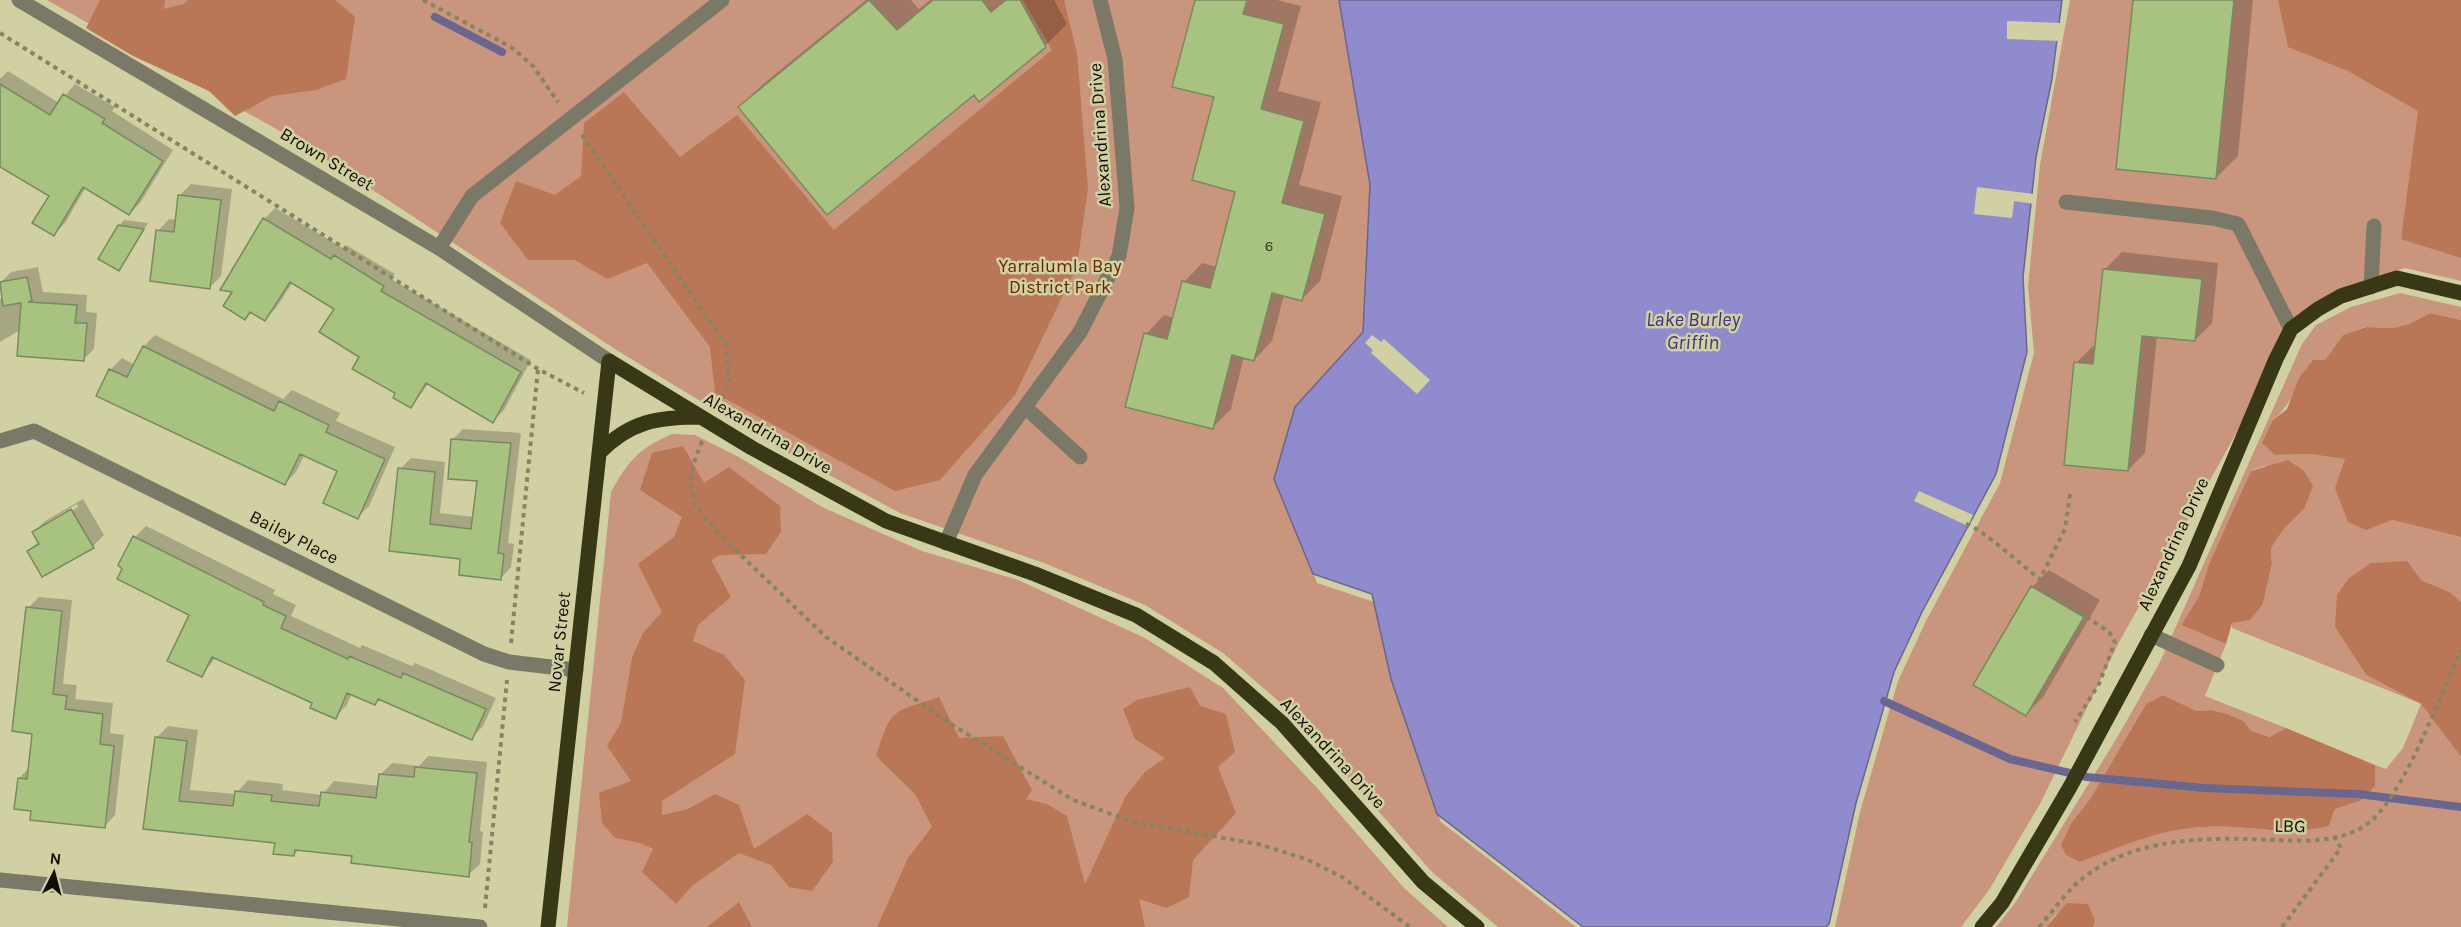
<svg xmlns="http://www.w3.org/2000/svg" width="2461" height="927" viewBox="0 0 2461 927" font-family="Karla,sans-serif">
<rect width="100%" height="100%" fill="#d1d0a3"/>
<path fill="#c9957d" d="M47,0H1343L1377,192L1371,333L1279,487L1317,583L1377,603L1396,688L1441,822L1576,927H1498L1432,872L1291,712L1223,653L1145,605L1044,563L900,513L766,441L618,351L301,143Z
M2070,0H2461V281L2405,268L2349,286L2311,308L2283,350L2118,644L2040,804L1989,890L1961,927H1835L1860,812L1898,681L1926,621L2000,483L2034,353L2028,286L2040,165Z
M2400,293L2461,307V320L2430,313L2409,324L2393,328L2365,327L2343,335L2325,360H2313C2297,381 2293,404 2273,420L2275,455L2309,454L2346,459L2392,520L2461,537V602L2450,592L2421,580L2335,627L2366,675L2417,702L2232,628V623L2263,604L2272,564L2271,548L2283,530L2304,509L2265,466L2252,470L2209,564L2199,596L2181,625L2226,644L2205,696L2286,728L2271,737L2251,731L2244,721L2228,714L2212,710L2197,711L2163,695L2146,704L2090,799L2072,822L2080,862C2102,854 2124,843 2145,836C2163,829 2185,828 2204,827C2246,824 2288,838 2329,826L2335,809L2360,801L2375,786V765L2386,769L2403,748L2421,704L2461,757V927H2093L2095,921L2056,914L2046,927H1996L2015,903L2118,736L2160,662L2302,344L2316,325L2351,307Z
M672,434L695,435L737,456L824,508L922,551L1018,580L1145,638L1223,688L1318,789L1404,888L1448,927H567L611,492C629,460 638,449 672,434Z"/>
<path fill="#ba7757" d="M100,0H165L164,9L183,4L188,0H335L355,17L346,79L316,90L272,96L235,116L209,91L133,56L86,28Z
M1023,0H1064L1077,53L1088,188L1077,266L1015,395L940,480L895,491L715,393L710,347L647,263L607,279L575,260H528L500,223L516,181L555,195L581,176L584,123L624,92L680,157L737,115L834,230L1052,50Z
M2278,0H2461V258L2401,239L2418,111L2348,71L2288,47Z
M2430,313L2461,320V537L2392,520L2366,530L2348,522L2335,488L2345,459L2309,454L2275,455L2262,443L2273,420L2287,409L2299,378L2313,360H2325L2343,335L2366,327L2393,328L2409,324Z
M683,446L704,483L729,467L780,506L781,532L766,554L720,555L711,560L731,597L698,625L693,641L724,655L745,680L735,754L662,801V815L688,809L715,794L739,805L754,849L807,814L832,833L833,862L812,891L789,887L771,865L739,853L693,885L676,904L642,872L653,849L640,843L615,838L602,823L599,793L631,781L607,746L621,723L632,658L643,633L662,612L638,564L674,537L682,517L640,490L652,453Z
M2288,460L2304,471L2313,486L2304,509L2283,530L2271,548L2272,564L2263,604L2250,620L2232,623L2226,644L2181,625L2199,596L2209,564L2251,471Z
M2407,561L2421,580L2450,592L2461,602V757L2421,704L2366,675L2335,627L2337,595L2349,578L2371,563Z
M1190,687L1200,706L1226,714L1235,752L1218,767L1236,813L1193,860L1189,897L1167,908L1139,899L1145,927H877L908,858L932,827L915,794L876,756C892,707 891,713 939,697L959,738L1003,736L1032,790L1026,799L1047,804L1067,816L1085,884L1126,796L1145,772L1165,758L1135,739L1123,709L1137,700Z
M2163,695L2197,711L2212,710L2228,714L2244,721L2251,731L2270,737L2286,728L2375,765V786L2360,801L2335,809L2329,826C2288,838 2246,824 2205,827C2158,829 2123,846 2080,862L2066,855L2061,845L2072,822L2090,799L2146,704Z
M739,902L752,927H707Z
M2067,903L2088,904L2095,921L2093,927H2046Z"/>
<path fill="#8f8bcc" stroke="#69668f" stroke-width="1.5" d="M1339,0H2062L2052,79L2036,157L2023,277L2027,352L1996,474L1922,612L1894,672L1856,803L1829,924L1826,927H1583L1437,814L1391,679L1372,594L1313,574L1274,479L1295,407L1363,332L1370,185Z"/>
<path fill="#d1d0a3" d="M2007,21L2062,23L2060,41L2007,39Z
M1977,187L2035,194L2034,204L2014,201L2012,218L1974,214Z
M1372,335L1381,342L1384,339L1430,380L1417,394L1371,353L1373,350L1365,343Z
M1919,491L1973,515L1968,526L1914,501Z"/>
<path fill="#0003" fill-rule="evenodd" d="M866,0H911L919,9L930,0H1054L1067,24L1045,46L975,93L740,107L762,85Z
M1193,0H1277L1301,6L1278,91L1321,102L1299,185L1342,196L1320,281L1302,299L1284,295L1272,341L1254,360L1244,357L1231,409L1213,427L1146,334L1164,315L1174,318L1184,282L1202,263L1217,267L1237,191L1197,1Z
M2135,0H2253L2238,156L2216,178Z
M8,71L59,103L75,84L115,107L112,111L173,150L140,203L129,214L86,187L65,223L54,234L51,195L0,163V79Z
M191,184L232,189L221,276L210,287L158,231L169,219L177,220L180,195Z
M275,208L343,248L346,245L395,274L391,279L531,360L504,410L493,421L429,383L411,407L361,357L336,308L293,282L276,308L265,319L252,311L245,318L234,291L264,219Z
M124,220L148,223L119,270V226Z
M2122,252L2218,263L2212,323L2195,340L2157,336L2145,453L2128,470L2076,363L2093,346H2097L2105,269Z
M38,267L43,292L87,295L86,312L97,313L94,349L83,360L20,330L0,342V299L3,298L0,283L11,272Z
M155,335L283,399L292,390L340,413L336,421L395,447L369,506L358,517L338,470L305,454L296,472L285,483L110,370L122,358L135,365L144,346Z
M463,429L521,433L508,543L514,544L511,567L501,578L462,558L390,550L400,469L411,458L445,462L440,513L474,517L478,479L452,440Z
M83,499L104,535L93,546L28,551L39,541L34,532L45,521ZM77,504L78,507L45,526V523Z
M146,526L275,590L273,594L296,605L291,616L360,648L362,645L412,666L415,663L496,698L483,726L472,738L380,698L374,703L352,693L347,705L335,717L314,702L216,657L202,675L191,614L135,537Z
M2049,570L2100,600L2043,697L2026,714L2032,587Z
M39,597L72,600L63,684L77,685L75,699L113,703L110,733L124,735L115,815L105,826L33,810L19,778L30,767L34,733L28,608Z
M168,726L198,730L190,790L236,794L248,780L283,784L282,790L322,795L334,781L379,786L381,774L392,763L419,766L428,756L487,762L480,831L483,832L480,864L468,875L354,854L300,849L294,855L276,841L145,828L156,738Z"/>
<g fill="none" stroke-linecap="round" stroke-linejoin="round">
<path stroke="#69668f" stroke-width="8" d="M435,17L502,52
M1884,701L2010,759L2087,777L2204,788L2358,794L2461,807"/>
</g>
<path fill="#a8c37f" stroke="#798962" stroke-width="1.5" d="M869,0L897,30L933,0H982L991,12L1006,0H1020L1046,47L979,102L974,95L827,215L738,107Z
M1195,0H1247L1243,14L1284,24L1261,109L1304,121L1282,203L1325,214L1302,301L1272,293L1254,361L1232,355L1213,429L1125,407L1144,333L1167,339L1182,281L1210,288L1235,192L1192,180L1214,97L1172,87Z
M2133,0H2234L2216,179L2116,169Z
M0,84L50,115L63,94L105,119L102,123L163,161L129,215L83,187L54,236L32,223L49,196L0,167Z
M178,195L221,200L210,289L150,281L156,230L174,232Z
M263,218L331,259L334,255L384,286L381,291L521,372L493,423L426,383L411,408L393,398L395,393L352,369L359,357L319,332L334,309L290,282L265,321L250,312L245,320L223,306L232,292L220,290Z
M118,225L144,229L119,271L98,259Z
M2103,269L2202,279L2195,341L2142,336L2128,471L2064,465L2074,362L2093,364Z
M27,277L32,301L28,302L77,305L75,323H87L84,361L17,356L21,303L3,306L0,282Z
M143,346L274,411L279,401L329,425L326,432L385,459L358,519L323,503L337,471L300,454L285,485L96,396L109,369L127,377Z
M451,439L511,443L498,553L504,554L501,580L459,575L460,559L389,551L398,468L435,472L430,524L471,529L477,481L448,479Z
M71,509L94,548L42,577L27,551L39,544L32,532Z
M133,536L264,602L263,605L286,616L281,628L348,659L349,656L401,678L403,673L486,709L472,740L378,699L375,705L347,693L336,719L310,708L312,703L212,657L202,677L167,661L189,615L117,579L122,569L118,565Z
M2031,586L2084,617L2026,716L1973,685Z
M26,607L62,611L53,694L67,696L65,709L103,714L100,744L114,746L105,828L30,820L31,811L14,809L18,778L27,779L32,734L12,731Z
M155,737L187,741L179,801L233,806L235,791L272,795L271,801L319,806L321,792L376,798L379,774L414,777L415,767L477,773L469,842L472,843L469,877L351,863L352,856L295,850L294,856L273,854L275,843L143,829Z"/>
<g fill="none" stroke-linecap="round" stroke-linejoin="round">
<path stroke="#858464" stroke-width="4" stroke-dasharray="4.5 4.5" stroke-linecap="butt" d="M423,0L511,47L533,66L558,102
M0,33L538,369L584,393
M582,135L726,345L729,383L720,404
M702,441L693,465L690,483L696,507L721,536L826,637L948,722L1073,800L1133,822L1258,844L1306,859L1342,877L1410,927
M2070,494L2065,529L2040,579L2042,587L2109,632L2115,642L2099,684L2075,722
M1966,524C1984,530 2021,565 2040,579
M511,643L538,369
M485,908L507,680
M2039,927C2051,913 2062,898 2075,885C2128,836 2206,837 2274,840C2305,841 2339,843 2366,825C2402,801 2442,691 2461,650
M2282,927L2341,848L2335,838"/>
<path stroke="#7a7967" stroke-width="15" d="M19,0L439,248L609,361
M2066,202L2212,218L2238,224L2291,329
M439,248L472,196L722,0
M2371,287L2374,226
M1025,407L1080,457
M0,441L34,431L484,654L509,662L576,670
M946,543L975,475L1080,332L1119,256L1127,208L1115,59L1100,0
M2151,635L2217,665
M0,880L480,927"/>
<path stroke="#383716" stroke-width="15" d="M599,453C630,421 658,417 701,417
M548,927L609,361L752,448L886,521L1035,574L1136,615L1214,663L1282,723L1423,882L1477,927
M1982,927L2002,903L2070,787L2189,566L2276,359L2291,329L2318,309L2341,296L2397,278L2461,293"/>
</g>
<g text-anchor="middle" stroke-width="5" stroke-linejoin="round" paint-order="stroke">
<g font-size="15" fill="#353b20">
<text x="1269" y="251">6</text>
</g>
<g font-size="18" fill="#0f0e01" stroke="#d1d0a3">
<text transform="translate(1100 135) rotate(-94)" y="6">Alexandrina Drive</text>
<text transform="translate(327 159) rotate(31)" y="6">Brown Street</text>
<text transform="translate(768 433) rotate(30)" y="6">Alexandrina Drive</text>
<text transform="translate(294 537) rotate(27)" y="6">Bailey Place</text>
<text transform="translate(2173 544) rotate(-65)" y="6">Alexandrina Drive</text>
<text transform="translate(559 642) rotate(-84)" y="6">Novar Street</text>
<text transform="translate(1333 753) rotate(47)" y="6">Alexandrina Drive</text>
<text transform="translate(2290 826) rotate(1)" y="6">LBG</text>
</g>
<g font-size="18" fill="#642600" stroke="#d1d0a3">
<text x="1060" y="272">Yarralumla Bay<tspan x="1060" dy="21">District Park</tspan></text>
</g>
<g font-size="20" font-style="italic" fill="#403381" stroke="#d1d0a3">
<text x="1693" y="326">Lake Burley<tspan x="1693" dy="23">Griffin</tspan></text>
</g>
</g>
<g transform="translate(54 873) rotate(6)" stroke="#d1d0a3" stroke-width="4.5" paint-order="stroke">
<path d="M0-4.5L10 22L0 15L-10 22Z" fill="#0f0e01"/>
<text y="-9" font-size="16" font-weight="bold" text-anchor="middle" fill="#0f0e01">N</text>
</g>
</svg>
